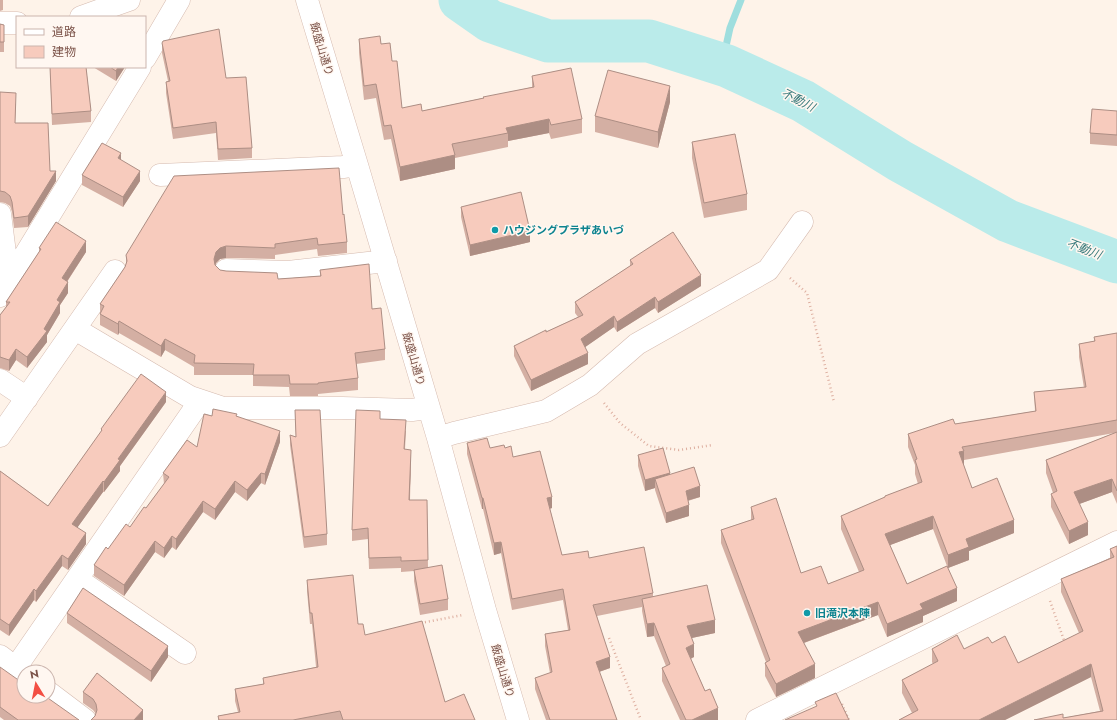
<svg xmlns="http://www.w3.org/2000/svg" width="1117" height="720" viewBox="0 0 1117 720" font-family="Jost,'Noto Sans JP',sans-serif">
<rect width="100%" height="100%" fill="#fef3e9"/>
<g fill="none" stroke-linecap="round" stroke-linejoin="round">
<path stroke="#9fdede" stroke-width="7" d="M722,64L730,28L741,0"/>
<path stroke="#baebea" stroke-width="43" d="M460,0L490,21L548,41H649L727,66L803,101L900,161L1008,221L1117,262"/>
<g stroke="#d5baaf" stroke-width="23">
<path id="minor" d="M307,0L357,165L438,438L485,610L518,720
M81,17L129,0
M0,23H17
M145,58L179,0
M160,175L343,167L357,165
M0,214L6,261L0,270
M226,270L288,272L386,261
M0,296L140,67
M75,329L190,397L223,408H342L412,410L428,408
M0,380L27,398
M0,436L115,271
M438,438L454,433L546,411L590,385L637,344L768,270L802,222
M77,579L185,653
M0,656L24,674
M16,667L200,401
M48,692L85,720
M757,720L1117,542"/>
</g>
<path stroke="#ddae9f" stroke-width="2.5" stroke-dasharray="1 3" stroke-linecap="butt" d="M790,278L807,293L834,402
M604,403L620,423L649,446L679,450L713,445
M1050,601L1065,643
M421,623L463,615
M609,638L641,720
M842,704L849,720"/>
<use href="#minor" stroke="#fff" stroke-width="22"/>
</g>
<path fill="#d4afa3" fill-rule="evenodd" d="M0,0H3V10L0,11Z
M0,24L4,25V52H0Z
M359,39L381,44L392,61L402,108L422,111L483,98L532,87V76L582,119V133L551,139L549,133L508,141V147L455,158V169L400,181L391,139L384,140L376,98L364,100L359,53Z
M162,43L226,78L252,148V158L218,160L216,133L173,139L166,93V82L168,81L162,53Z
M50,67H86L91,111V122L52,125Z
M93,67H125L116,81Z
M0,92L16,104L15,123L50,171L56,181L28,227L14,228L12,212L10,206L5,203L0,202Z
M670,102L658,148L595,132V116Z
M1117,111V146L1090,144V133Z
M692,142L747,194V210L704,218L692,158Z
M121,160L140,181L123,207L82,185V175Z
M461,207L530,242L470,256L461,217Z
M343,215L347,242V253L318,256L317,249L275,255V259L226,258L220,259L216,263L215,265L220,270L226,271L278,279L320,276V270L372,309L385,349V360L356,364L358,378V390L318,394V396H290L289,387L253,386V375H194V367L165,350L161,357L119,333L118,335L100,325V304L125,267L126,264V255Z
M39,248L86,252L67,282L68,293L60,305V313L47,335V342L27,368L16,360L9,371L0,368V315L6,307V302L39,252Z
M630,260L701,286L658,313L655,308L617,332L614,327L585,347L588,364L531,391L514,356V346L546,332L578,317L575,313V302L630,266Z
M1117,333V504L1112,492L1079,504L1088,535L1069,544L1051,507V494L1053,493L1046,473V460L1114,433L964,460V464H963L972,488L1014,533L969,551V560L948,568L957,601L923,616V622L887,637L878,615L804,643L815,678L776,697L765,676V663L766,662L721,543V530L751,520V507L801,573L828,584L859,572L841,529V516L885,497V496L918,484L915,474V465L908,447V434L955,424L1035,411L1034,392L1084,388L1079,357V344L1094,341V337ZM933,529L947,566L907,584L890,545Z
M166,402L120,466V471L104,492H103L77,528L86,544L68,570L62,566L36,602L34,600L9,636L0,630V471L48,506L101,432V429Z
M295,410L327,534V545L304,548L290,445V435L296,437Z
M212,416H237L280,442L265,485L261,483L247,501L235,492L215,520L203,512L176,550L172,547L164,558L155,552L124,596L94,576V565L108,549L130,527L146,508L164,484L163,473L197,447Z
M380,419L406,431L405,449L411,461L410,500H427L428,568L448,599V610L420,615L414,581V571L401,572V568L369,569L368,539L352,541V530Z
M467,443L490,448H505L513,457L552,508L550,509L562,555L589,558L653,593V596L715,633L692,638L694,657L691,659L718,720H680L662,681V668L666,666L654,636L647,637L642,611V607L597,616L610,668L599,672L617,720H546L535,689V678L550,673L545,646V634L568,630L563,600L512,610L501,553L494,555L483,509H482L467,454Z
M638,455L670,474L700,497L688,501L689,516L666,523L655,490V488L645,491L638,466Z
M1117,546V720L1063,718L1100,711L1091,677L1005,720H899L912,713L902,693V680L933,664L932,662V649H964L992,643L1018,663L1079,633L1061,592V579L1110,558V549Z
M307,580L358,624L365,635L445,702L475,720H218V716L238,712L235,701V689L263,684V678L316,667L312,624H310L307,591Z
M67,613L168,657L151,682L67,623Z
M0,667L24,696L79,720H4L0,717Z
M83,692L143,720L95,716L96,714L93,710L83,703Z"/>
<path fill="#ad8e84" d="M118,67H125L116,81V71Z
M670,86V102L658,148V132Z
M549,119V133L508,141V133L506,128Z
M121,153V163L118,158Z
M455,155V169L400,181V167Z
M56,171V181L28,227V216Z
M140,171V181L123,207V197Z
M530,231V242L470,256V245Z
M86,241V252L62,289V278Z
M226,246V258L220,259L216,263L214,270V259L216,252L220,248Z
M701,275V286L658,313V302Z
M68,282V293L60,305V313L47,335V342L27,368V357L44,329L57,300Z
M655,297V308L617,332V322Z
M614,316V327L581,350V339Z
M119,321V333L118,335V324Z
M165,339V350L161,357V346Z
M16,349V360L9,371V360Z
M588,353V364L531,391V380Z
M166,392V402L120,466V471L104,492V482L118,459Z
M280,431V442L265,485V474Z
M411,450V461L409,511V500Z
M964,451V464L959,465V452Z
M261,473V483L247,501V490Z
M670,473V483L655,479V488L645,491V480Z
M1112,479V492L1074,506V492Z
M103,481V492L72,535V524Z
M235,481V492L215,520V509Z
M700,486V497L686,501V491Z
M552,497V508L547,509V498Z
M482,498H483V509H482Z
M203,501V512L176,550V539Z
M689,505V516L666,523V513Z
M933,516V529L885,547V534Z
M1014,520V533L969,551V560L948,568V555L966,539Z
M1088,522V535L1069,544V531Z
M86,533V544L68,570V559Z
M172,536V547L164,558V548Z
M155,541V552L124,596V585Z
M501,542V553L494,555V543Z
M62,555V566L36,602V591Z
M957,588V601L923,616V622L887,637V624L920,604Z
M34,589V600L9,636V625Z
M878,602V615L798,645V632Z
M715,620V633L687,639V626Z
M654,623V636L647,637V624Z
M694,644V657L686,660V648Z
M168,646V657L151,682V671Z
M610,657V668L596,673V662Z
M815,664V678L776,697V684Z
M1091,664V677L1005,720H979Z
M718,708V720H692Z
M143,710V720H134Z"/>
<path fill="#f7cbbd" stroke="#ad8e84" d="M0,24L4,25V42H0Z
M219,29L226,78L246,77L252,148L218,149L216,122L173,128L166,82L170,81L162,43L163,41Z
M380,36L381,44L390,43L392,61H397L402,108L421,104L422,111L484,98L483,97L534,87L532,76L571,68L582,119L551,125L549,119L506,128L508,133L452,144L455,155L400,167L391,125L384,126L376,84L364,86L359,39Z
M50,67H86L91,111L52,114Z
M110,67H118L116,71Z
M608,70L670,86L658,132L595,116Z
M0,92L16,93L15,123H48L50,171H56L28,216L14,218L12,202L10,196L5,192L0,191Z
M1092,109L1117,111V135L1090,133Z
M735,134L747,194L704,203L692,142Z
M102,143L121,153L118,158L140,171L123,197L82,175Z
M339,168L343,215L344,214L347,242L318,245L317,238L275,244V248L226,246L220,248L216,252L214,259L215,265L220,270L226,271L277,273L278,279L321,276L320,270L369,264L372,309L381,308L385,349L355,353L358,378L318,383V384H290L289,375H253L254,364L194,363L195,355L165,339L161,346L119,321L118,324L100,314L104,306L100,304L125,267L127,261L126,255L174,176Z
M521,192L530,231L470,245L461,207Z
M56,222L86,241L62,278L68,282L57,300L60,302L44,329L47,331L27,357L16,349L9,360L0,357V315L10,302H6L41,249L39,248Z
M673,232L701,275L658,302L655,297L617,322L614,316L581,339L588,353L531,380L514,346L546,330V332L583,315L575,302L633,264L630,260Z
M1117,333V420L962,447L964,451L959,452L972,488L997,478L1014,520L966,539L969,547L948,555L933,516L885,534L907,584L947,566L957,588L920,604L923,609L887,624L878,602L798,632L815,664L776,684L765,663L770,660L721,530L754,519L751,507L776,498L801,573L821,566L828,584L864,570L841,516L885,497V496L922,482L915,460L917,459L908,434L953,419L955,424L1036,411L1034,392L1086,387L1079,344L1095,341L1094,337Z
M141,374L166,392L118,459L120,460L104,482L103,481L72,524L86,533L68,559L62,555L36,591L34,589L9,625L0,619V471L48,506L102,430L101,429Z
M213,409L237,414L236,416L280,431L265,474L261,473L247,490L235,481L215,509L203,501L176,539L172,536L164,548L155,541L124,585L94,565L106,547L108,549L126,524L130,527L144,507L146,508L169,477L163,473L187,440L197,447L204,414L212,416Z
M295,410H320L327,534L304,537L290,435L296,437Z
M356,410L380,411V419L406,420L404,449L411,450L409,500H427L428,560L401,561V557L369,558L368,528L352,530Z
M1117,432V491L1112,479L1074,492L1088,522L1069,531L1051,494L1057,491L1046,460Z
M487,438L490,448L504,445L505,448L511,446L513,457L540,451L552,497L547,498L562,555L588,551L589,558L644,547L653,593L593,605L610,657L596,662L617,720H550L535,678L552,672L545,634L570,630L563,589L512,599L501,542L494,543L483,498H482L467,443Z
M663,448L670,473L645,480L638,455Z
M694,467L700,486L686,491L689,505L666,513L655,479Z
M1117,546V720H1034L1063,714V718L1103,711L1091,664L979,720H899L918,710L902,680L938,661L932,649L957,635L964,649L988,637L992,643L1005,636L1018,663L1083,631L1061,579L1114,557L1110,549Z
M442,565L448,599L420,604L414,570Z
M353,575L358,624H363L365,635L422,621L445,702L464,694L475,720H343L340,711L293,720H219L218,716L240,712L235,689L264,684L263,678L318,667L312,613H310L307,580Z
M707,585L715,620L687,626L694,644L686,648L705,691L710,689L718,708L692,720H686L662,668L670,664L654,623L647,624L642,599Z
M83,588L168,646L151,671L67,613Z
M0,667L24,684V696H45L79,720H18L0,707Z
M97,673L143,710L134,720H91L95,716L97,710L96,704L93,699L83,692Z
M836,693L849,720H785L817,706L815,702Z"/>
<g fill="#0f9aa8" stroke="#fff7f1" stroke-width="1.5">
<circle cx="495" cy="230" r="4"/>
<circle cx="807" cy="613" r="4"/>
</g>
<g text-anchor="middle" stroke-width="3" stroke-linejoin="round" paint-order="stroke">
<g font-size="11" fill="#7c5349" stroke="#fff7f1">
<text transform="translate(322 49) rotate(73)" y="4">飯盛山通り</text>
<text transform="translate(414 359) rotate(74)" y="4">飯盛山通り</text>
<text transform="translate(503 671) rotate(73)" y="4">飯盛山通り</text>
</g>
<g font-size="11" font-weight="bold" fill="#0d838f" stroke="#fff7f1" text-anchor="start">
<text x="503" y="234">ハウジングプラザあいづ</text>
<text x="815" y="617">旧滝沢本陣</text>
</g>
<g font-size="12" font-style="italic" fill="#387a7b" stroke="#fff7f1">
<text transform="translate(798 100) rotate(27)" y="4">不動川</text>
<text transform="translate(1084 249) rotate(21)" y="4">不動川</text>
</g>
</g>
<rect x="16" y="16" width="130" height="52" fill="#fff7f1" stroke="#cbb5ae"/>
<rect x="24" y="29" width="20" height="6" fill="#ffffff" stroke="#cbb5ae"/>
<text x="52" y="36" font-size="12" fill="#7c5349">道路</text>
<rect x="24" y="46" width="20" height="12" fill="#f7cbbd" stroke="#cbb5ae"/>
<text x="52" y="56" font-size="12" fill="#7c5349">建物</text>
<g transform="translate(36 684) rotate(350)"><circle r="19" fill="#fff7f1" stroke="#cbb5ae"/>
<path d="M0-3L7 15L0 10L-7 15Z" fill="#f34f43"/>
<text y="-6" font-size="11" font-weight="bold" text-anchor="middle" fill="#7c5349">N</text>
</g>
</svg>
